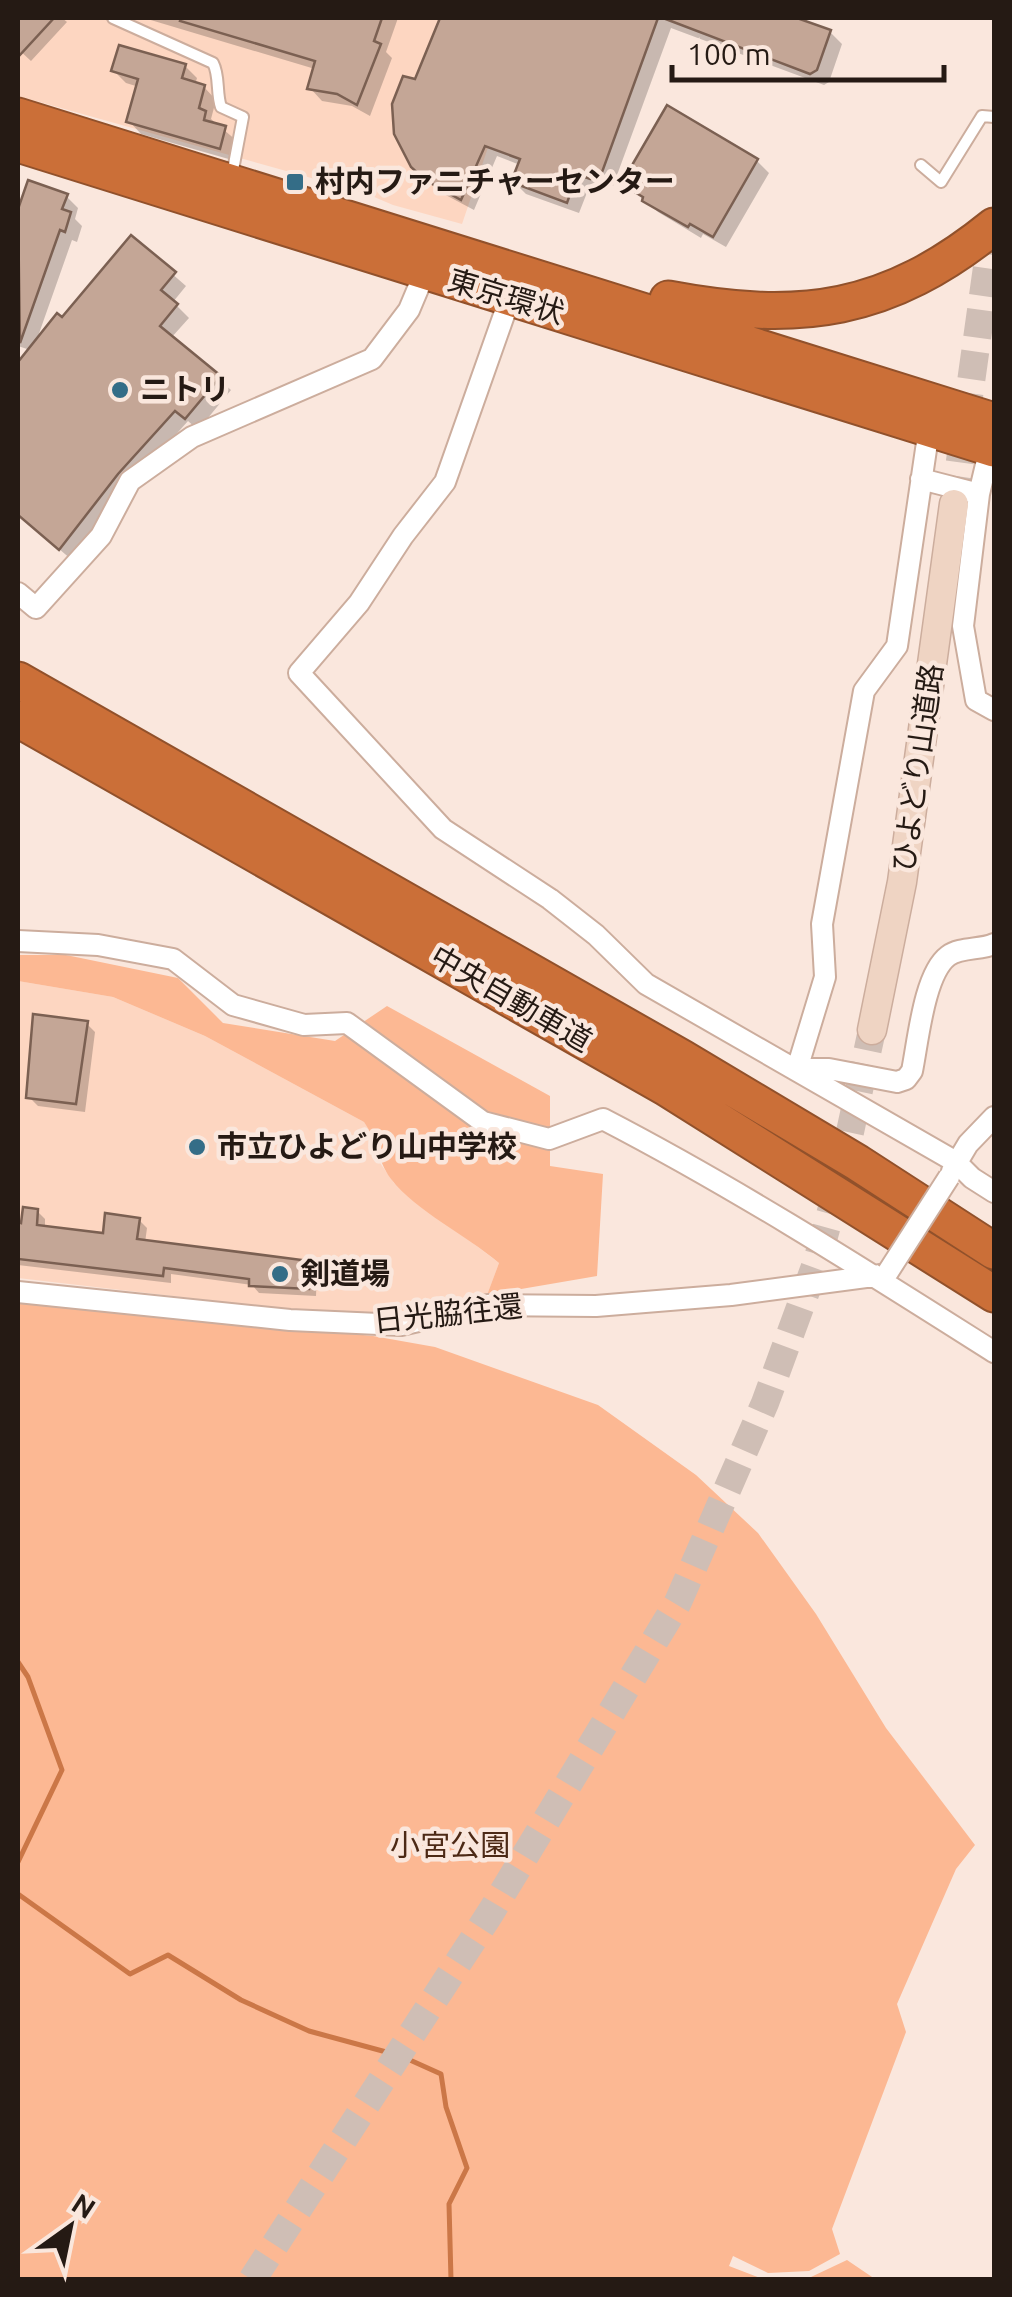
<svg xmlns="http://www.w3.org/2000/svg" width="1012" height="2297" viewBox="0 0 1012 2297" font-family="Ubuntu,'Noto Sans JP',sans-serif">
<rect width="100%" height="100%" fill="#fae7dd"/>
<path fill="#fdd6c1" d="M18,18H532L462,224L393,205L365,193L18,96Z
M18,981L113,997L205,1036L364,1122L373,1134L378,1160L394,1183L499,1263L487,1295L428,1309L390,1313L293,1310L18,1278Z"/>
<path fill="#fcb893" d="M18,955H66L178,978L223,1023L335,1041L387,1006L550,1096V1166L603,1174L597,1276L487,1295L499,1263C466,1235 416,1211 391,1179C377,1160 377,1140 364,1122L205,1036L113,997L18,981Z
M18,1300L373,1336L435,1347L598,1405L696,1475L758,1533L816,1614L886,1728L975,1845L956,1869L897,2004L906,2032L832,2229L840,2254L809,2271L768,2273L733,2256L729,2266L765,2280H18Z
M847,2260L875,2279H777L811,2277Z"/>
<path fill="#0003" d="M18,18H62L67,22L31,61L18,49Z
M144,18H398L386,52L392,58L370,116L352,106L322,101L310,88L315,69Z
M440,18H790L830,32L842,44L829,82L824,85L671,28L613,186L605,183L602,190L590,185L579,213L526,194L514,182L520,165L497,156L474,210L440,192L427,179L416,82Z
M185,66L197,78L195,85L204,87L216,100L211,119L237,141L232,160L141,134L129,121L139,87L126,83L114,71Z
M757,161L769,173L726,247L703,234L701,238L658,212L624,183Z
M30,183L66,196L78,208L75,219L82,226L77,242L72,240L36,342L62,321L131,238L186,286L173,302L189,318L171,338L231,390L198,430L188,421L130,486L72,560L18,514V365L30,350L18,346V217Z
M86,1023L95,1032L85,1112L38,1106L29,1097Z
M37,1211L45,1219V1228L105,1236L139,1220L147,1228L145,1243L309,1264L317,1272L316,1296L259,1293L252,1285L171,1274V1283L18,1265V1225H24Z"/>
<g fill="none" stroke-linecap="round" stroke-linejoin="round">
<path stroke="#cb7747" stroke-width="5" d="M18,1662L28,1677L62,1770L18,1862
M18,1894L130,1974L168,1955L241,2000L309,2031L401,2056L441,2074L446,2107L467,2168L449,2204L451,2280"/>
</g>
<path fill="#c4a696" stroke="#7b6052" stroke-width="2.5" d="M18,18H54L18,57Z
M181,18H382L374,41L381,44L357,105L337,94L307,89L315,61L180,21Z
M440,18H658L601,175L593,172L590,179L577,174L567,203L511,182L520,159L485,146L461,200L425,180L411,167L394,134L392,104L403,76L415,79Z
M663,18H797L831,30L817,70L810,74Z
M119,45L186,64L182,78L205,85L199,108L206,111L204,120L226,126L220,149L126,122L138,79L111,71Z
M667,105L758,159L713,237L690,224L688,227L642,201L643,197L621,184Z
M28,180L68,194L62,209L71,212L65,232L60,230L20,343L18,209Z
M131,235L176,272L161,290L178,304L160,326L221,376L185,419L175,411L118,474L59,550L18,515V362L57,313L62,317Z
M33,1014L88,1021L76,1104L26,1098Z
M23,1207L38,1209L37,1225L103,1233L105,1213L140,1218L137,1239L310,1261L309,1289L249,1286V1279L164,1268L163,1276L18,1259V1222L21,1223Z"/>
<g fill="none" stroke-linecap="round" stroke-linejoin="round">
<path stroke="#cfbeb5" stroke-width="28" stroke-dasharray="28 14" stroke-linecap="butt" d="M954,504L994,217
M252,2280L491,1912L678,1602L765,1403L817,1261L839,1183L872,1030"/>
<g stroke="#ccad9d" stroke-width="14">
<path id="lane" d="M113,18L213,63C220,76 216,93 221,107L243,117L232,175
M921,165L941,182L982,116L994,117"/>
</g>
<g stroke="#ccad9d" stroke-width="24">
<path id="street" d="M510,298L445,482L403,536L359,603L299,673L443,829L550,899L596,935L646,984L956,1162L972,1178L994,1192
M929,429L897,646L864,691L822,924L825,977L797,1069H829L897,1082L906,1079L912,1071C918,1042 924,974 948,956C960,947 981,950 994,944
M990,448L979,494L963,626L976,700L994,710
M921,479L979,494
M18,593L36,608L101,536L130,481L192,437L372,359L409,310L425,272
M18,941L98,945L173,959L233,1005L304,1025L347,1023L483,1122L549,1139L603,1119C738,1189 866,1271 994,1352
M952,1171L968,1144L994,1117
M18,1292L290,1320L401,1325L488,1305L596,1306L731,1295L881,1275"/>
</g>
<g stroke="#ccad9d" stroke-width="31">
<path id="secondary" d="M872,1030L902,882L954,504"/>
</g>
<g stroke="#91512b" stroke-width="39">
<path id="highway" d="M18,116L994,421
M18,144L994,449
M668,299C800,324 888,312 994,226
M18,680L682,1058L858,1163L994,1251
M18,719L665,1087L994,1294"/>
</g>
<use href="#lane" stroke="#fff" stroke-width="10"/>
<use href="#street" stroke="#fff" stroke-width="20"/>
<use href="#secondary" stroke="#efd4c3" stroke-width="28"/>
<use href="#highway" stroke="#cb6f38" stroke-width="35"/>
<g stroke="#ccad9d" stroke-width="24" stroke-linecap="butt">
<path id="street-bridge" d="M888,1272L949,1177"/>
</g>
<use href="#street-bridge" stroke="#fff" stroke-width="20"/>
</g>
<g fill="#346d87" stroke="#fae7dd" stroke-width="4">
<rect x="285" y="172" width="20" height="20" rx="5"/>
<circle cx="120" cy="390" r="10"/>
<circle cx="197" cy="1147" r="10"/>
<circle cx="280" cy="1274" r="10"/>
</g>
<g text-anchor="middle" stroke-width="9" stroke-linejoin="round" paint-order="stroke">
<g font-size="30" font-weight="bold" fill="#251a14" stroke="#fae7dd" text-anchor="start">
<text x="315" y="192">村内ファニチャーセンター</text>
<text x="140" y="400">ニトリ</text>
<text x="217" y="1157">市立ひよどり山中学校</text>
<text x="300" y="1284">剣道場</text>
</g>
<g font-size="30" fill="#251a14" stroke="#fae7dd">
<text transform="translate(506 297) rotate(17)" y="10">東京環状</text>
<text transform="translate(918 768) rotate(-82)" y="10">ひよどり山道路</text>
<text transform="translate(511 999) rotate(30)" y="10">中央自動車道</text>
<text transform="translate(448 1314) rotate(-6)" y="10">日光脇往還</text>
</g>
<g font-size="30" fill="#4c2915" stroke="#fae7dd">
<text x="450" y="1856">小宮公園</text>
</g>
</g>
<rect width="1012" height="2297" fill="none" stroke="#251a14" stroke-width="40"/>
<g transform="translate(70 2227) rotate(33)" stroke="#fae7dd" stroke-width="8" paint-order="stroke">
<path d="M0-8L18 38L0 25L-18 38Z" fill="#251a14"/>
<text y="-15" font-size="28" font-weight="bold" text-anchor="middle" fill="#251a14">N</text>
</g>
<path d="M672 65v15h272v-15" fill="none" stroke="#251a14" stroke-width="5"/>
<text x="687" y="65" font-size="30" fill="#251a14" stroke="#fae7dd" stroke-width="8" paint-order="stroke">100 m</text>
</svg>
